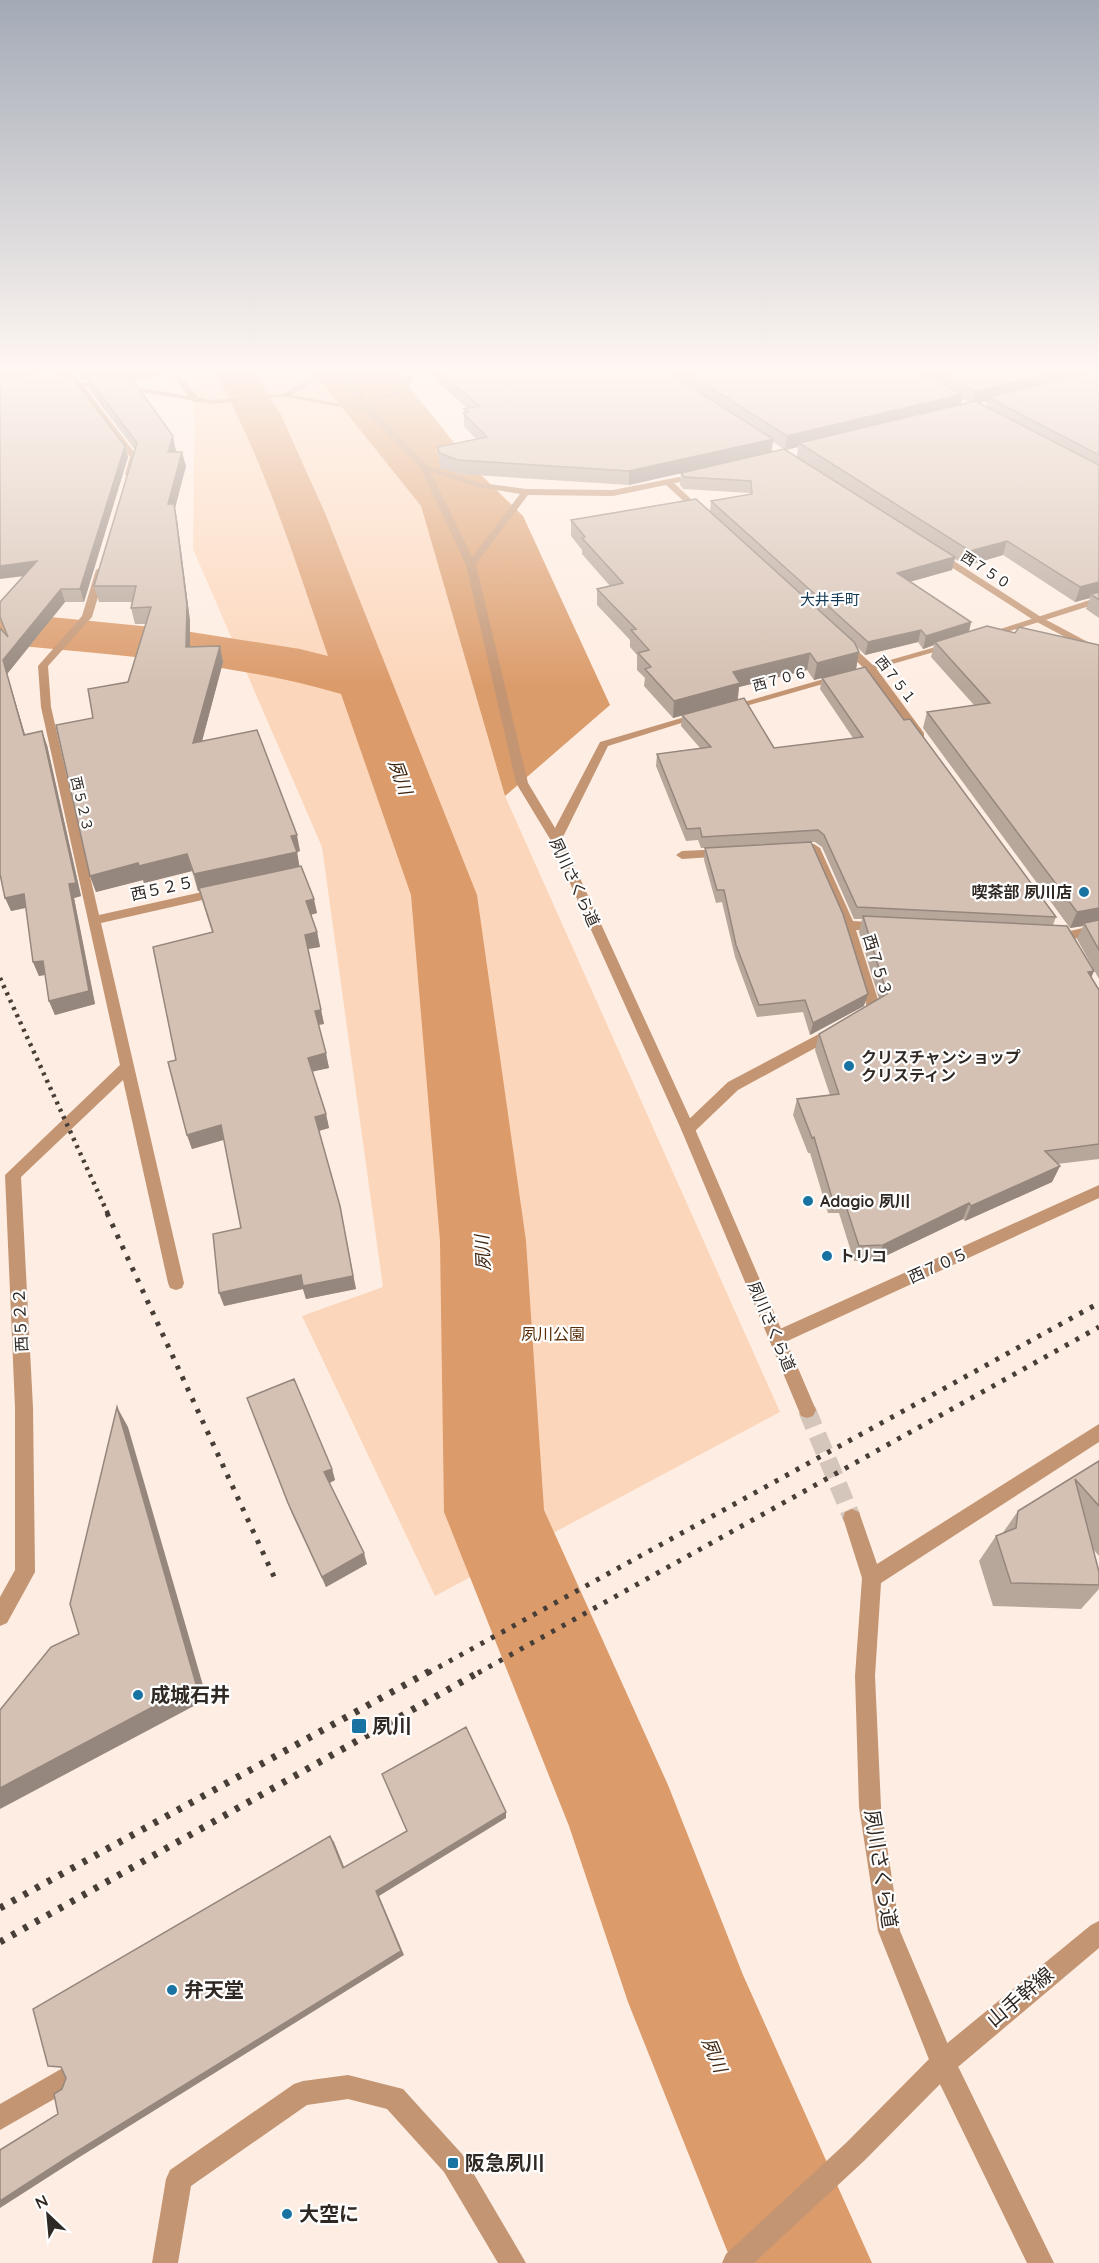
<svg xmlns="http://www.w3.org/2000/svg" width="1099" height="2263" viewBox="0 0 1099 2263" font-family="Quicksand,'Noto Sans JP',sans-serif">
<rect width="100%" height="100%" fill="#feede2"/>
<path fill="#fcd6ba" d="M185,369H311L421,506L505,796L780,1412L435,1596L302,1316L383,1287L322,847L193,549L195,378Z"/>
<path fill="#db9c6b" d="M311,369H395L475,469L523,516L610,705L505,796L421,506Z"/>
<g fill="none" stroke-linecap="round" stroke-linejoin="round">
<path fill="#db9b6b" fill-rule="evenodd" d="M213,369H252L281,415L325,513L477,895L526,1241L544,1510L668,1785L743,1975L872,2263H732L628,2002L569,1826L444,1512L440,1241L411,895L341,694C231,662 114,655 0,644V612L172,629L300,649L328,656C294,558 264,459 213,369Z"/>
<path stroke="#d5c6bc" stroke-width="18" stroke-dasharray="18 9" stroke-linecap="butt" d="M807,1410L852,1518"/>
<path fill="#c39573" fill-rule="evenodd" d="M61,2069L70,2072L73,2081L70,2090L0,2130V2104Z"/>
<path fill="#c39573" fill-rule="evenodd" d="M63,369H71L138,457L132,477L125,475L130,457Z
M167,369H175L199,398V402H193Z
M326,369H335L291,395L370,409L374,411L373,413L280,396Z
M403,369H411L413,380L402,394L363,407V403L396,390L405,380Z
M421,464L481,483L526,489L613,490L679,477L683,480L682,482L674,483L706,513L699,515L666,485L613,496L528,495L474,567L471,568L466,565L520,494L477,487L421,468Z
M934,552H940L1041,617L1099,648V655L1035,621L934,556Z
M101,567L106,570L92,617L48,666L51,707L99,915L220,888L226,892L220,896L101,923L184,1283L182,1288L176,1290L170,1288L168,1283L123,1080L21,1177L33,1408L35,1572L7,1623L0,1626V1597L15,1570V1408L5,1175L120,1065L41,707L38,666L82,616L96,570Z
M839,641H847L876,668L924,733V737H916L868,672L839,645Z
M814,844L820,848L853,921L881,923L887,927L881,931L856,930L881,1009L862,1021L855,1016L867,1007L842,925L810,852L793,853L787,849L793,845Z
M724,849L728,850V856L682,859L676,855L682,851Z
M1099,924V932C1084,936 1057,947 1045,935L1052,931L1066,932Z
M836,1025L843,1030L841,1034L738,1090L693,1133H683L681,1129L683,1125L728,1082Z
M1099,1185V1198L783,1343L777,1345L771,1343L768,1338L771,1333Z
M1099,1424V1442L881,1583L875,1676L881,1807L900,1931L952,2054L1054,2263H1027L934,2072L878,1931L859,1807L855,1676L862,1578L843,1518L845,1512L852,1509L859,1512L877,1564Z
M348,2075L403,2089L462,2154L526,2263H498L444,2172L387,2109L348,2099L307,2105L191,2186L178,2263H152L166,2179L170,2170L294,2084L303,2081Z"/>
<path fill="#c39573" fill-rule="evenodd" d="M333,369H341L373,409L428,466L476,565L528,783L555,828L600,742L702,712L707,715L608,746L562,839L695,1129L816,1410L813,1416L807,1418L801,1416L681,1129L550,839L516,783L466,565L420,467L367,413Z
M76,382L143,388L212,400L284,394L288,396L212,404L143,392L79,386Z
M1099,597V603L988,638L979,636Z
M946,644L955,646L732,710L723,708Z
M1099,1921V1948L952,2072L865,2160L754,2263H722L726,2254L847,2142L934,2054L1091,1925Z"/>
<path stroke="#473e38" stroke-width="4.5" stroke-dasharray="3 5" stroke-linecap="butt" d="M0,978L108,1214"/>
<path stroke="#473e38" stroke-width="5" stroke-dasharray="4 8" stroke-linecap="butt" d="M107,1213L276,1581
M428,1673L1099,1303
M478,1673L1099,1327"/>
<path stroke="#473e38" stroke-width="7" stroke-dasharray="4.5 9" stroke-linecap="butt" d="M0,1908L430,1671
M0,1942L481,1671"/>
</g>
<path fill="#b7a69a" fill-rule="evenodd" d="M0,369H64L66,376L125,446L128,457L84,602H65L7,674L25,735L47,745L81,896L74,898L95,1004L55,1015L49,1001L45,975L39,976L33,962L26,908L11,911L7,635L0,619V602L24,576Z
M74,369H163L164,374L133,381L186,466L175,508L177,519L190,621V646H220L223,662L202,741L300,851L297,852L299,866L317,913L311,915L317,932L320,947L308,949L324,1024L318,1025L329,1068L312,1071L326,1114L329,1128L319,1131L356,1289L306,1299L303,1289L224,1306L241,1228L224,1140L192,1149L187,1135L176,1060L212,932L199,891H198L192,871L144,883L143,880L96,892L90,876L93,718L128,682L146,624H135L131,608L132,602H99L94,586L135,450L89,389L87,381L82,380Z
M423,369H1099V618L1086,609L1090,598L1075,602L1003,555L966,566L955,559L952,570L910,582L971,622L969,632L1015,633L1099,645V979L1077,939L1083,926L1070,928L923,728L927,712L974,705L931,657L934,645L923,649L918,642L865,655L857,647L859,652L856,669L904,720L1056,917L1053,925L1094,971L1091,977L1099,990V1159L1057,1164L1060,1166L1052,1182L965,1221L963,1219L877,1260L854,1261L839,1213H828L810,1153H808L793,1115L797,1099L830,1095L815,1050L819,1034L879,999L859,932L862,919H854L822,847L815,842H811L864,1006L810,1035L803,1012L757,1017L735,957L722,902L716,903L704,860L705,848H701L698,840L686,841L656,766L657,754L700,748L681,726L682,715L673,718L644,686L645,678L637,670V655L630,647V640L597,605V589L610,586L582,554V550L571,536V520L710,511L711,501L750,494V493L683,489L680,485L681,473L629,485L459,474L440,468L438,447L477,440L464,426V409L467,408ZM962,399L968,402L961,404ZM987,401L986,407L980,403ZM773,442L779,446L784,449L772,452ZM798,447L797,457L786,450ZM807,670L814,680L822,678L820,689L853,738L774,748L738,700L739,687Z
M247,1398L332,1469L335,1480L329,1483L367,1564L326,1587L292,1514Z
M1099,1461V1556L1093,1549L1099,1572V1589L1081,1609L993,1606L979,1561L996,1536L1002,1534L1018,1511Z"/>
<path fill="#95877d" d="M16,369H49L51,375L0,384V372Z
M134,369H163L164,374L128,382L126,373L125,371Z
M940,369H991L945,375L944,380L933,383L936,370Z
M1071,369H1099V373L988,397L987,401L973,405L976,391Z
M963,394L960,408L799,443L798,447L785,450L787,436Z
M173,436L176,451L172,467L168,452Z
M773,439L771,453L629,485V471Z
M125,446L128,457L84,602L80,589Z
M182,452L186,466L175,508L177,519L190,621V663L186,647L168,504Z
M1007,541L1003,555L966,566L970,551Z
M955,557L952,570L894,586L897,573Z
M37,561L41,574L0,579V566Z
M1099,582V596L1091,594L1090,598L1075,602L1080,587Z
M61,589L65,602L7,674L29,748L24,735L3,660Z
M971,622L968,635L935,642L934,645L923,649L926,636Z
M921,630L918,642L865,655L868,642Z
M220,646L223,662L197,760L193,743Z
M859,652L856,669L814,680L817,663Z
M810,653L807,670L739,687L737,701L673,718L674,701L733,672Z
M42,731L47,745L81,896L74,898L95,1004L55,1015L49,1001L69,884Z
M297,835L300,851L297,852L300,869L198,891L194,874L291,836Z
M187,854L192,871L144,883L143,880L96,892L90,876L138,863Z
M24,894L29,907L11,911L5,898Z
M314,899L317,913L308,915L306,901Z
M1099,908V923H1084L1083,926L1070,928L1077,912Z
M317,932L320,947L307,949L305,935Z
M43,961L49,974L39,976L33,962Z
M1094,971L1087,987L1088,972Z
M868,994L864,1006L810,1035L813,1023Z
M321,1010L324,1024L317,1025L315,1011Z
M326,1053L329,1068L311,1072L308,1058Z
M326,1114L329,1128L318,1131L315,1117Z
M221,1125L226,1139L192,1149L187,1135Z
M1060,1166L1052,1182L965,1221L971,1206Z
M969,1203L963,1219L877,1260L883,1245Z
M340,1206L356,1289L306,1299L303,1289L224,1306L219,1293Z
M117,1407L128,1427L207,1699L0,1809V1788L196,1684Z
M332,1469L335,1480L328,1484L324,1472Z
M364,1553L367,1564L326,1587L322,1577Z
M506,1812V1818L379,1896L404,1955L78,2158L0,2208V2201L376,1891Z
M330,1836L334,1842L347,1874L343,1868Z"/>
<path fill="#d5c1b3" stroke="#95877d" stroke-width="1.5" d="M0,369H16L0,372Z
M80,369H79H134L125,371L126,373Z
M437,369H663L773,439L629,471L458,460L439,453L438,447L487,437L463,413L468,412L464,409L479,406Z
M681,369H914L963,394L787,436Z
M972,369H1071L976,391L945,375Z
M1099,371V455L988,397Z
M48,372L72,377L125,446L80,589H61L3,660L24,735L42,731L76,883L69,884L89,991L49,1001L43,961L33,962L24,894L5,898L0,874V628L8,637L0,617V602L37,561L0,566V378Z
M86,375L132,379L173,436L168,452H182L168,504H174L177,526L187,605L186,647L220,646L193,743L257,730L297,835L291,836L297,852L194,874L187,854L139,866L138,863L90,876L56,725L93,718L88,689L128,682L151,607L131,608L136,586H94L137,443Z
M975,401L1099,465V582L1080,587L1007,541L970,551L799,443Z
M784,449L955,557L897,573L971,622L926,636L921,630L868,642L711,501L752,494L751,481L684,477L681,473Z
M696,499L854,642L859,652L817,663L810,653L733,672L740,683L674,701L645,669L651,667L638,653L649,650L631,630L636,629L597,589L623,583L582,538L585,537L571,520Z
M1099,592V600L1091,594Z
M987,626L1015,633L1019,627L1099,645V908L1077,912L927,712L990,703L935,642Z
M865,667L904,720L910,719L1056,917L857,907L824,835L818,830L702,837L700,828L687,829L657,754L711,747L682,715L744,698L774,748L863,737L822,678Z
M811,842L843,914L868,994L813,1023L805,1000L759,1005L736,945L724,890H717L705,848Z
M301,866L314,899L306,901L317,932L305,935L321,1010L315,1011L326,1053L308,1058L326,1114L315,1117L340,1206L353,1276L303,1286L301,1275L219,1293L213,1234L241,1228L221,1125L187,1135L168,1062L176,1060L153,947L213,932L199,888Z
M863,916L1067,926L1094,971L1088,972L1099,990V1144L1045,1151L1060,1166L971,1206L969,1203L883,1245L859,1246L843,1197L832,1198L814,1137L812,1138L797,1099L839,1094L819,1034L887,994Z
M1099,920V950L1084,923Z
M294,1379L332,1469L324,1472L364,1553L322,1577L288,1503L247,1398Z
M117,1407L196,1684L0,1788V1710L51,1647L79,1634L70,1604Z
M1099,1461V1506L1075,1479L1099,1572V1585L1011,1583L996,1536L1016,1528L1018,1511Z
M466,1727L506,1812L376,1891L401,1951L68,2157L0,2201V2150L58,2114L54,2094L62,2089L66,2078L61,2067L48,2066L33,2009L330,1836L343,1868L407,1831L382,1774Z"/>
<linearGradient id="sky" x2="0" y2="1"><stop stop-color="#a3aab6"/><stop offset="0.54" stop-color="#fff7f2"/><stop offset="1" stop-color="#fff7f2" stop-opacity="0"/></linearGradient>
<rect width="1099" height="686" fill="url(#sky)"/>
<g fill="#1973a2" stroke="#fefefe" stroke-width="2">
<circle cx="1084" cy="892" r="6"/>
<circle cx="849" cy="1066" r="6"/>
<circle cx="808" cy="1201" r="6"/>
<circle cx="827" cy="1256" r="6"/>
<circle cx="138" cy="1695" r="6"/>
<rect x="351" y="1718" width="16" height="16" rx="3"/>
<circle cx="172" cy="1990" r="6"/>
<rect x="447" y="2157" width="12" height="12" rx="3"/>
<circle cx="287" cy="2214" r="6"/>
</g>
<g text-anchor="middle" stroke-width="4.5" stroke-linejoin="round" paint-order="stroke">
<g font-size="14" fill="#302823" stroke="#fefefe">
<text transform="translate(986 570) rotate(33)" y="5">西７５０</text>
<text transform="translate(780 679) rotate(-15)" y="5">西７０６</text>
<text transform="translate(896 680) rotate(52)" y="5">西７５１</text>
<text transform="translate(82 804) rotate(77)" y="5">西５２３</text>
</g>
<g font-size="15" fill="#143b53" stroke="#fefefe">
<text x="830" y="605">大井手町</text>
</g>
<g font-size="16" fill="#302823" stroke="#fefefe">
<text transform="translate(575 882) rotate(65)" y="6">夙川さくら道</text>
<text transform="translate(162 888) rotate(-12)" y="6">西５２５</text>
<text transform="translate(878 965) rotate(73)" y="6">西７５３</text>
<text transform="translate(938 1265) rotate(-24)" y="6">西７０５</text>
<text transform="translate(20 1320) rotate(-93)" y="6">西５２２</text>
<text transform="translate(772 1326) rotate(67)" y="6">夙川さくら道</text>
</g>
<g font-size="16" font-weight="bold" fill="#302823" stroke="#fefefe" text-anchor="start">
<text x="1072" y="898" text-anchor="end">喫茶部 夙川店</text>
<text x="861" y="1063">クリスチャンショップ<tspan x="861" dy="18">クリスティン</tspan></text>
<text x="820" y="1207">Adagio 夙川</text>
<text x="839" y="1262">トリコ</text>
</g>
<g font-size="16" fill="#592f08" stroke="#fefefe">
<text x="553" y="1340">夙川公園</text>
</g>
<g font-size="18" font-style="italic" fill="#402610" stroke="#fefefe">
<text transform="translate(400 777) rotate(70)" y="6">夙川</text>
<text transform="translate(483 1253) rotate(-93)" y="6">夙川</text>
<text transform="translate(714 2055) rotate(67)" y="6">夙川</text>
</g>
<g font-size="20" font-weight="bold" fill="#302823" stroke="#fefefe" text-anchor="start">
<text x="150" y="1702">成城石井</text>
<text x="372" y="1733">夙川</text>
<text x="184" y="1997">弁天堂</text>
<text x="465" y="2170">阪急夙川</text>
<text x="299" y="2221">大空に</text>
</g>
<g font-size="20" fill="#302823" stroke="#fefefe">
<text transform="translate(881 1869) rotate(81)" y="7">夙川さくら道</text>
<text transform="translate(1020 1997) rotate(-40)" y="7">山手幹線</text>
</g>
</g>
<g transform="translate(48 2215) rotate(334)" stroke="#fefefe" stroke-width="4.5" paint-order="stroke">
<path d="M0-4.5L10 22L0 15L-10 22Z" fill="#302823"/>
<text y="-9" font-size="16" font-weight="bold" text-anchor="middle" fill="#302823">N</text>
</g>
</svg>
